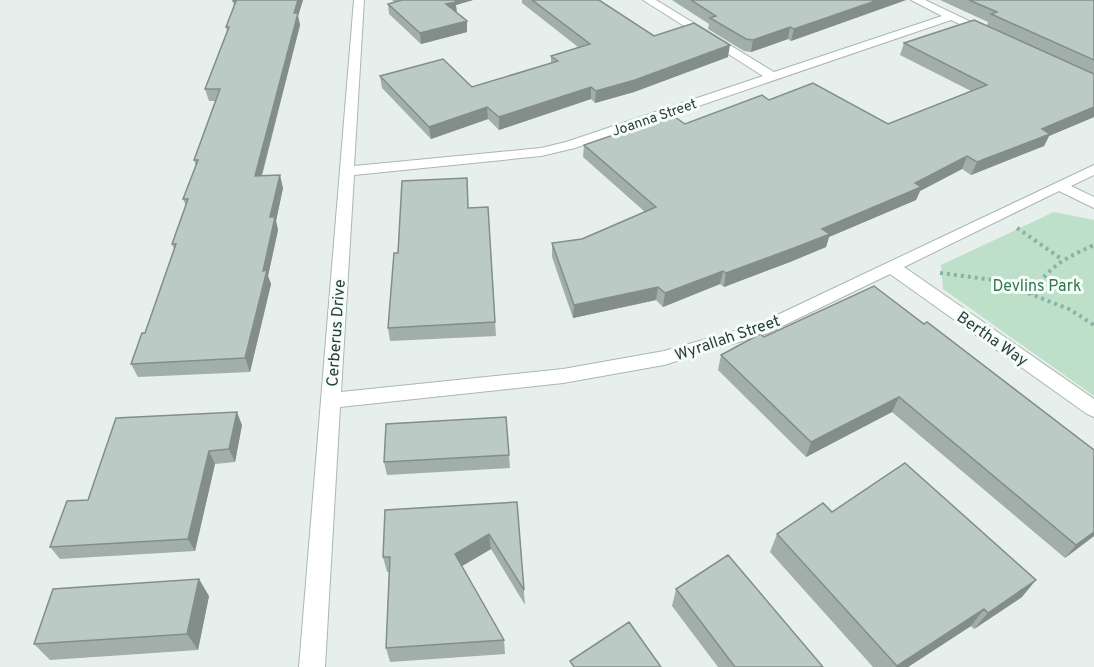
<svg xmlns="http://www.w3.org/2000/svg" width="1094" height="667" viewBox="0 0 1094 667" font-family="Overpass,sans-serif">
<rect width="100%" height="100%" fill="#e6efeb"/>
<path fill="#bfe0c8" d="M1054,212L1094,220V396L943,289L941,265Z"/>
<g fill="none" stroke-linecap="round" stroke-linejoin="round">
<g stroke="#a8b8b2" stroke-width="2">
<path id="minor" d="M354,0H364L354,166L541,148L566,142L763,76L643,0H656L774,72L942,16L911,0H925L994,33L992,35H984L951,20L575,148L541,156L354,175L341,392L563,369L664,351L756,325L1094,165V175L1071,186L1094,197V208L1059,191L904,267L1094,399V417L1087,414L890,274L768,333L664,365L563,383L340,407L325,667H299Z"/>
</g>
<path stroke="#86b3a5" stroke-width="4" stroke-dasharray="3 4" stroke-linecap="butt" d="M1017,228L1063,260
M940,273L994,280L1069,309L1094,325
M1031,294C1052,264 1062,260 1094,245"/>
<use href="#minor" fill="#fff" fill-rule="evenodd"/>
</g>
<path fill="#a1aea9" d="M233,0H303L298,16L300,25L262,176L283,188L276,221L278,230L268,276L271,284L250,372L138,377L131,364L145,333L174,249L172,244L186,206L183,199L196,166L194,160L215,101H209L205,89L227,32L226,27L234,7Z
M392,0H473L456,5V12L467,21V32L421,44L389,14L388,4L394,2Z
M522,0H599L654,36L728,57L634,92L595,103L591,99L499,130L488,119L431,139L382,88L380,76L472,87L551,63V56L578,47L522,3Z
M672,0H906L791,41L788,39L751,52L744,51L708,29L709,24Z
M940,0H1094V117L1049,136L1044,146L971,175L962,169L920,191L916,200L829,237L826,247L790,262L724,287L720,284L663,307L656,300L573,318L552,257V243L582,239L645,212L583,157L584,145L685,124L769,100L888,124L971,91L900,55L904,43L987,25L988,22Z
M488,207L496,336L390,341L388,328L469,208Z
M874,286L1094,536L1065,558L892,412L806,457L718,370L721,355L764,337Z
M506,417L510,468L387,475L384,462Z
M242,425L235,462L215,464L195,551L60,559L50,547L88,500Z
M517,502L525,605L491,549L462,566L504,640L505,654L390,662L386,648L389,572H387L383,557Z
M832,512L1022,597L974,629L971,626L908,667H873L770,552L777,534Z
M676,589L823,667H718L672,606Z
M209,596L198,650L50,660L34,644Z"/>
<path fill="#838d89" d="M298,0H303L298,16L300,25L258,189L255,176Z
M449,0H473L456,5L457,12L446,4Z
M878,0H906L791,41L794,29Z
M467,21V32L421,44L420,33Z
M790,27L788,39L751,52L753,40Z
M730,45L728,57L634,92L595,103L596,91Z
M591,87V99L499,130V117Z
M487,107L488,119L431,139L429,127Z
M1094,107V117L1049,136L1044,146L971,175L977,162L1042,129Z
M967,156L962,169L920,191L916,200L829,237L826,247L790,262L724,287L726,273L822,229Z
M280,175L283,188L276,221L278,230L268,276L271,284L250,372L245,358L263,271L270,217Z
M723,271L720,284L663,307L665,293Z
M658,287L656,300L573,318L574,305Z
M899,397L892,412L806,457L811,442Z
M237,412L242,425L235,462L229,449Z
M209,451L215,464L195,551L188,539Z
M1094,532V536L1065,558L1076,545Z
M489,534L491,549L457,569L455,554Z
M199,579L209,596L198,650L187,634Z
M1036,580L1022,597L974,629L988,613Z
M984,609L971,626L908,667H896Z"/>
<path fill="#bbcac4" stroke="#838d89" stroke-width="1.5" d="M233,0H298L294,13H298L255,176L280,175L270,217H275L263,271L267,270L245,358L131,364L142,333H145L176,244H172L188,199H183L198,160H194L220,89H205L229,27H226L236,1H233Z
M402,0H454L456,2L446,4L467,21L420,33L388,4Z
M532,0H599L654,36L694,23L730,45L635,80L596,91L591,87L499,117L487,107L429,127L380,76L443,59L472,87L558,61L551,56L590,44Z
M691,0H878L794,29L790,27L753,40L746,39L710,18L716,16Z
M969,0H1094V60L991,14L997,12Z
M974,20L1094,74V107L1042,129L1050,134L977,162L967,156L915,183L921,187L822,229L830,234L794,248L726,273L723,271L665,293L658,287L574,305L552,243L582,239L656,207L584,145L672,115L685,124L762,95L769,100L813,83L888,124L987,85L904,43Z
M467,178L468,208L488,207L495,322L388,328L394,253H398L402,181Z
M874,286L924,324L927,322L1094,450V532L1076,545L899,397L811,442L721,355L760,334L764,337Z
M237,412L229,449L209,451L188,539L50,547L67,501L88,500L116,418Z
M506,417L509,455L384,462L386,424Z
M905,463L1036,580L988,613L984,609L897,666L777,534L823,503L832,512Z
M517,502L524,590L489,534L455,554L504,640L386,648L390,557H383L385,510Z
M728,555L823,667H735L676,589Z
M199,579L187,634L34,644L53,589Z
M629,622L661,667H574L570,661Z"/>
<g text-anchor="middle" stroke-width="6" stroke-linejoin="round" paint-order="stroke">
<g font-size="14" fill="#24423a" stroke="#f7fbf9">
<text transform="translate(654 117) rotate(-19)" y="5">Joanna Street</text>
</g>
<g font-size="16" fill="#2d7a4b" stroke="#f7fbf9">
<text x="1037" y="291">Devlins Park</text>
</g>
<g font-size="16" fill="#24423a" stroke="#f7fbf9">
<text transform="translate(335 333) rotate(-86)" y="6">Cerberus Drive</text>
<text transform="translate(727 337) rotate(-19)" y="6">Wyrallah Street</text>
<text transform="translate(993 338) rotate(35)" y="6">Bertha Way</text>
</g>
</g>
</svg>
